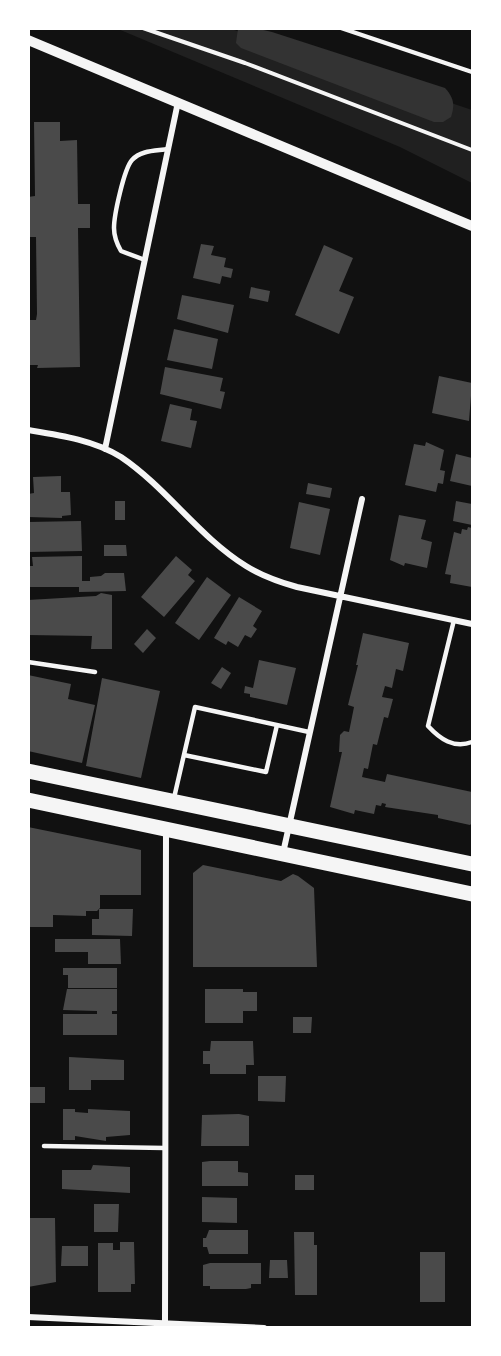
<svg xmlns="http://www.w3.org/2000/svg" width="501" height="1356" viewBox="0 0 501 1356" font-family="'Open Sans',sans-serif">
<rect width="100%" height="100%" fill="#111"/>
<path fill="#202020" d="M118,29H231L472,110V183L400,147Z"/>
<path fill="#333" d="M238,29H259L272,32L445,88C454,98 455,105 451,117L443,122H434L241,48L236,43Z"/>
<path fill="#4a4a4a" d="M34,122H60V141L77,140L78,204H90V228H78L80,367L37,368L38,365H28V320H36L37,314L36,237H28V197L35,196Z
M201,244L214,246L211,255L226,258L224,267L233,269L231,278L222,276L220,284L193,278Z
M324,245L353,258L339,291L354,297L339,334L295,315Z
M251,287L270,291L268,302L249,298Z
M182,295L234,305L228,333L177,319Z
M174,329L218,339L212,369L167,360Z
M165,367L223,378L220,391L225,392L221,409L160,394Z
M439,376L472,383L469,421L432,413Z
M170,404L192,409L190,420L197,421L191,448L161,441Z
M426,442L444,450L440,470L445,471L443,484L438,483L436,492L405,485L414,444L425,446Z
M456,454L472,458V486L450,481Z
M61,476V492H70L71,515L62,516V518L28,517V494L34,493L33,477Z
M308,483L332,488L330,498L306,494Z
M115,501H125V520H115Z
M456,501L472,504V525L453,521Z
M299,502L330,509L320,555L290,548Z
M399,515L426,520L421,539L432,542L427,568L405,563L404,566L390,560Z
M81,521L82,551L28,552V522Z
M468,527L472,528V587L450,583L451,575L445,574L454,532L461,534L462,529L467,530Z
M104,545H126L127,556H104Z
M82,556V581H90V577L101,576L105,573H124L126,591L79,592V587H28V566H33L32,557Z
M176,556L192,570L188,575L195,581L164,617L141,597Z
M207,577L231,595L199,640L175,623Z
M101,593L112,595V649H91L92,636L28,635V600L96,596Z
M239,597L262,611L253,626L257,629L251,638L245,635L238,647L228,641L226,645L214,638Z
M147,629L156,638L143,653L134,644Z
M363,633L409,643L403,671L396,669L392,688L385,686L382,697L393,699L388,718L384,717L377,745L373,744L368,769L364,768L362,777L385,782L387,774L472,792V823L470,825L438,818V815L385,807L386,804L382,803L381,806L376,805L374,814L355,810L354,814L330,807L342,752H339L340,735L344,731L349,732L354,707L348,705L358,665H356Z
M259,660L296,668L287,705L250,697V694L244,693L245,686L253,688Z
M222,667L231,673L221,689L211,683Z
M28,675L71,684L68,699L95,705L82,763L28,751Z
M102,678L160,691L141,778L86,766Z
M28,827L141,850V895H100V908L97,911H86V916L53,915V927H28Z
M203,865L281,881L293,874L298,876L314,888L317,967H193V873Z
M99,909H133L132,936L92,935V919H99Z
M55,939H120L121,964H88V952H55Z
M63,968H117V988H68V975H63Z
M67,989H117V1011H112V1014H117V1035H63V1014H97V1011L63,1010Z
M205,989H243V992H257V1011H243V1023H205Z
M293,1017H312L311,1033H293Z
M211,1041H253L254,1065H246V1074H210V1064H203V1051H210Z
M69,1057L124,1060V1080H91V1090H69Z
M258,1076H286L285,1102L258,1101Z
M28,1087H45V1103H28Z
M63,1109H75V1112L88,1113V1109L130,1111V1135L106,1137V1141L75,1136V1140H63Z
M239,1114L249,1116V1146H201L202,1115Z
M210,1161H238V1172L248,1173V1186H202V1162Z
M93,1165L130,1167V1193L62,1189V1170H91Z
M295,1175H314V1190H295Z
M202,1197L237,1198V1223L202,1222Z
M94,1204H119L118,1232H94Z
M29,1218H55L56,1282L28,1287Z
M209,1230H248V1254H209L207,1247H203V1238H206Z
M294,1232H314V1245H317V1295H295Z
M120,1242H134L135,1284H131V1292H98V1243H113V1250H120Z
M62,1246H88V1266H61Z
M420,1252H445V1302H420Z
M270,1260H287L288,1278H269Z
M210,1263H261V1284H251V1288L246,1289H210V1286H203V1265Z"/>
<g fill="none" stroke-linecap="round" stroke-linejoin="round">
<path stroke="#f5f5f5" stroke-width="4" d="M143,28L245,63L472,150
M341,28L472,72"/>
<path stroke="#f5f5f5" stroke-width="4.5" d="M145,260L121,251C117,244 114,237 114,228C114,215 124,169 132,160C141,150 156,151 168,149
M454,620L428,726C440,739 454,749 472,742
M28,662L95,672
M184,755L266,772L277,725
M174,798L195,707L309,732
M44,1146L165,1148"/>
<path stroke="#f5f5f5" stroke-width="6" d="M28,430C59,435 94,440 121,457C167,488 199,537 246,566C262,576 279,582 297,587L472,624
M105,449L178,102
M283,853L362,499
M28,1317L264,1328
M165,1323L166,830"/>
<path stroke="#f5f5f5" stroke-width="10" d="M28,40L472,226"/>
<path stroke="#f5f5f5" stroke-width="15" d="M28,771L472,864
M28,800L472,894"/>
</g>
<rect width="501" height="1356" fill="none" stroke="#ffffff" stroke-width="60"/>
</svg>
